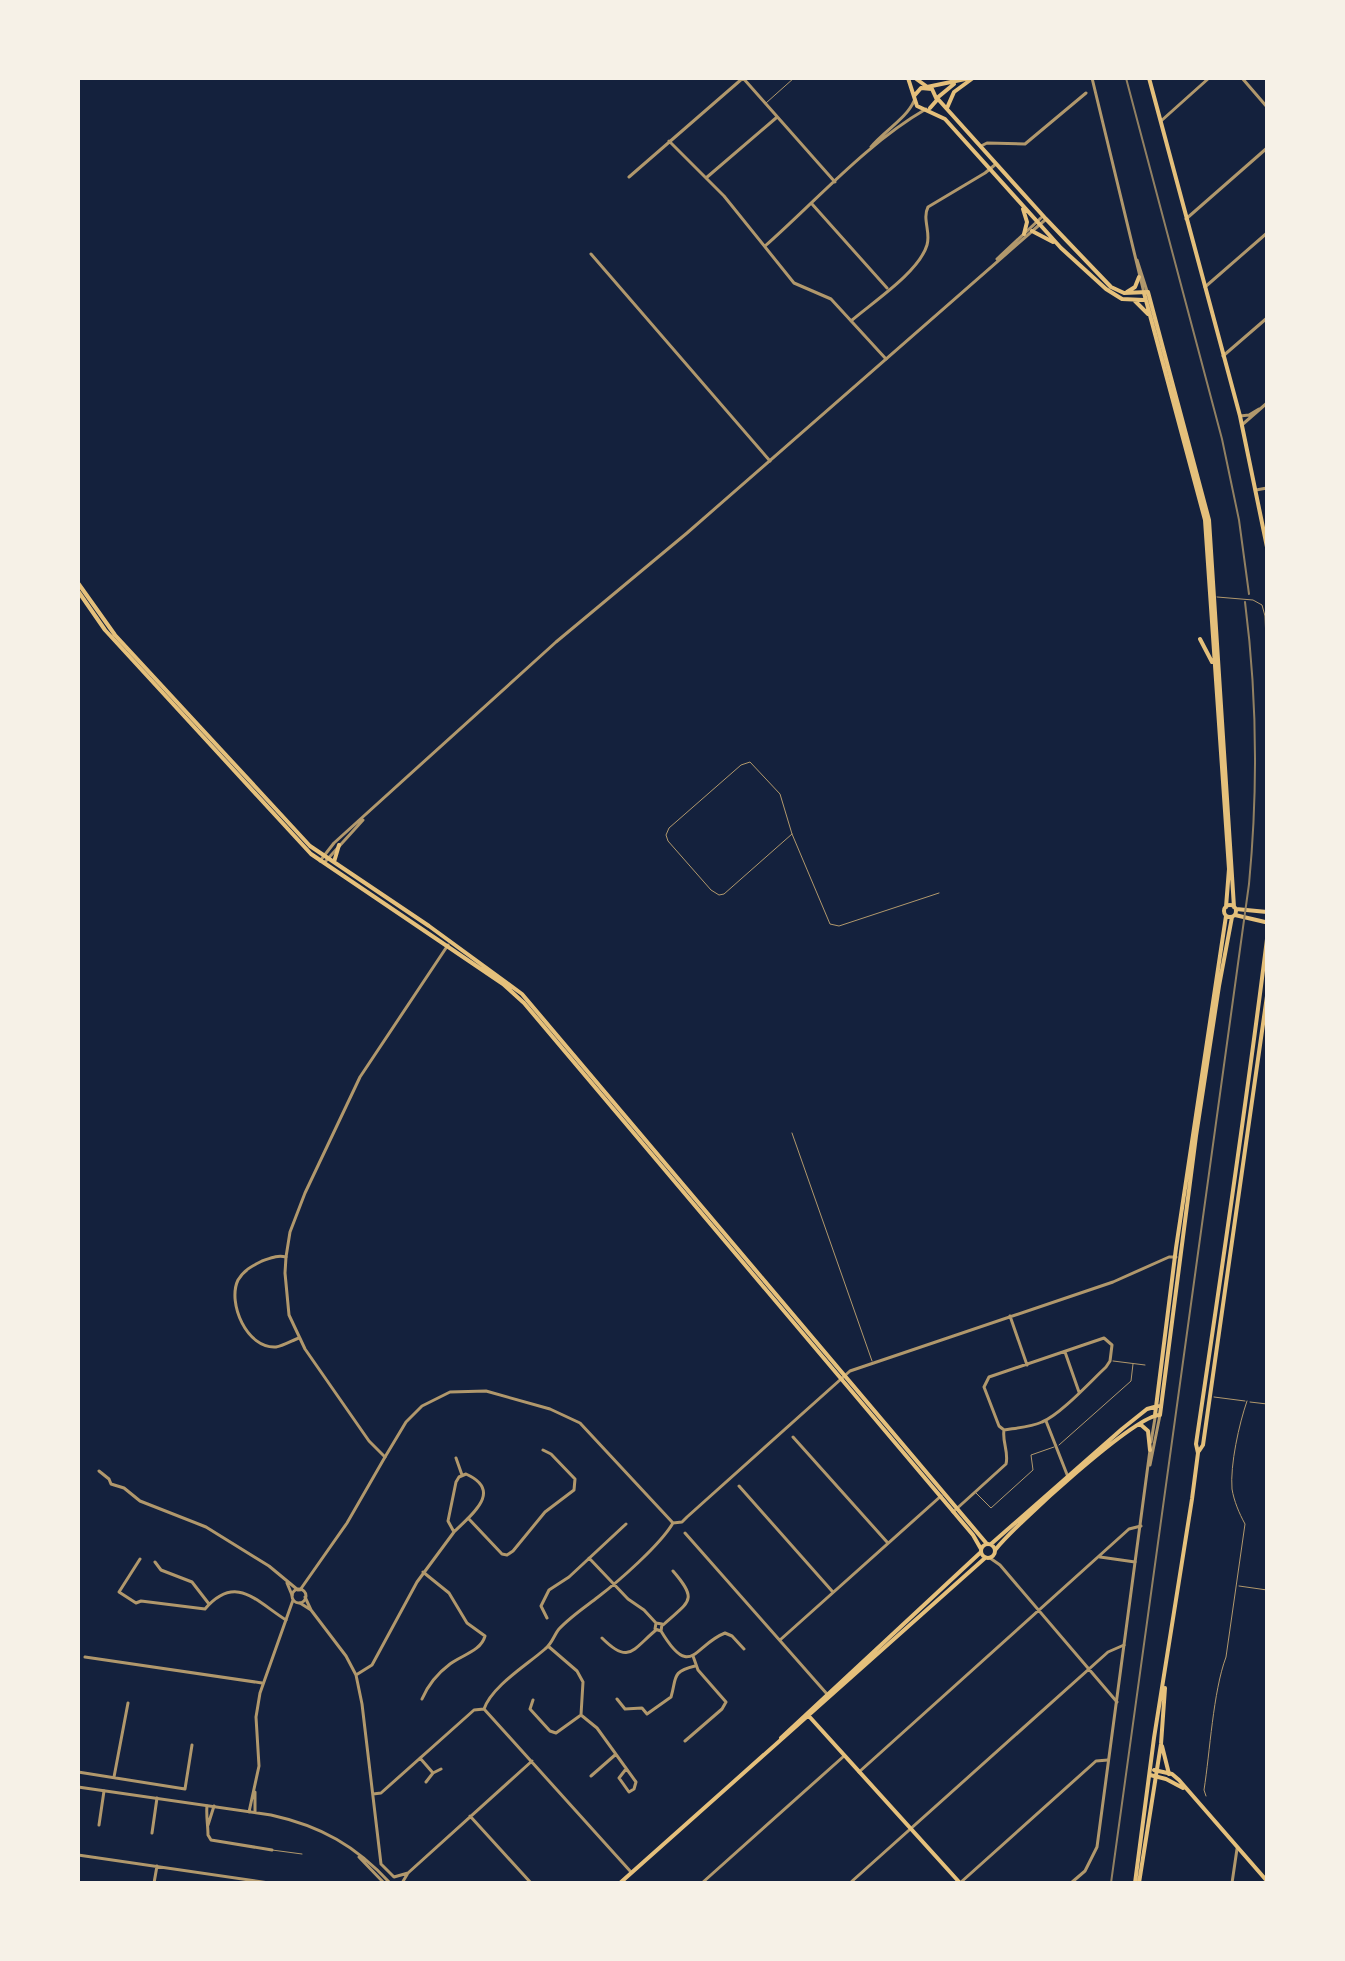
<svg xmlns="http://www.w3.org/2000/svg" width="1345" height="1961" viewBox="0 0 1345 1961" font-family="'DejaVu Sans',sans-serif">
<rect width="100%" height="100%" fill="#14213d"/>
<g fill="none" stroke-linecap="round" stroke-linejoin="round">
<path stroke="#b1986c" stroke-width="1" d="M766,103L794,78
M1217,597L1253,600L1262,605L1265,616L1267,665
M792,834L724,894L719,895L711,890L668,841L666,835L669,828L741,765L750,762L780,794L792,834L830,924L839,926L939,893
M792,1133L872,1361
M1113,1361L1145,1365
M1214,1397L1245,1401
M1250,1402L1267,1404
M1059,1445L1131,1381L1133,1364
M976,1493L991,1508L1033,1470L1031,1455L1054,1447
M1239,1586L1267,1590
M1206,1796L1204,1790C1210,1752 1213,1692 1226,1657L1245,1524C1239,1513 1234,1501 1232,1489C1230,1465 1239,1424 1247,1401
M272,1850L302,1854
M78,1879L82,1883"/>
<path stroke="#b1986c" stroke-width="3" d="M743,78L835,182
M1092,78L1144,293
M1242,78L1267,107
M1161,121L1209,78
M669,141L724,196L794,283L831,299L886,359
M981,146L987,143L1025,144L1086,93
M871,147C883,132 907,118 914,101
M629,177L743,78
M706,178L776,118
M812,204L887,288
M1186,219L1267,148
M765,246C816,201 867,143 926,109
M591,254L770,461
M1137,260L1147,291
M1205,287L1267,233
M851,321C873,302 919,272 927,245C931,232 922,219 928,207L985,173L996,164
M1223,356L1267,318
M1256,490L1267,488
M286,1257C277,1255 271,1258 262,1261C252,1266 244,1270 238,1280C227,1303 247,1349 276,1347C283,1346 293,1340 299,1338
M1010,1316L1027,1365
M1104,1338L1112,1345L1110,1361L1106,1367C1091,1381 1060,1415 1042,1422C1031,1427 1017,1428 1004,1430L999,1426L984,1387L989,1377Z
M1065,1352L1079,1392
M1046,1421L1068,1477
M793,1437L887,1542
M385,1457L406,1422L422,1406L450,1392L486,1391L550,1409L580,1423L673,1523
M456,1458L462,1475
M99,1471L109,1479L111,1484L124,1488L140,1501L206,1527L269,1566L298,1590
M739,1486L832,1591
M953,1512L1006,1464C1009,1452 1002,1442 1004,1430
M468,1518L502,1554L507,1555L513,1551L545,1512L574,1490L575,1479L551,1454L543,1450
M685,1533L827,1694
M1100,1557L1135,1562
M589,1558L628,1599L644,1610L656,1623L662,1624L661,1631L655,1629L656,1623
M990,1558L1000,1565L1117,1702
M140,1559L119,1592L136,1603L141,1601L205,1609C236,1573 257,1602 286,1620
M155,1562L161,1570L192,1582L209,1604
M287,1583L292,1595
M305,1597L311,1610L346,1656L356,1675L362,1704L381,1864L394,1877L408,1873
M300,1603L311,1610
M547,1618L541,1606L549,1590L569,1577L626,1524
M663,1625C689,1601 699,1601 673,1571
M661,1631C691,1681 694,1645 725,1633L732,1636L744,1649
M602,1638C629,1665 632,1650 656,1630
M780,1640L941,1496
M548,1646L577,1671L583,1682L581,1715L597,1728L636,1782L634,1789L629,1792L619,1778L626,1769
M85,1657L262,1683
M356,1675L372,1665L417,1582L454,1532L448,1521L456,1482L459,1477L466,1474C504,1491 471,1515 454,1532
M422,1699C428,1685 438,1673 450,1664C462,1655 481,1651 485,1636L467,1623L449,1593L423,1572
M617,1699L625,1709L642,1708L647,1714L671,1697C677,1677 671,1672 695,1666
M533,1700L530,1709L550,1731L556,1733L581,1715
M484,1709L631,1872
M685,1741L722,1709L726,1702L698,1670L693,1656
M420,1758L433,1773L426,1782
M78,1772L185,1789L192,1745
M859,1772L1129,1529L1141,1526
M433,1773L441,1769
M591,1776L615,1755
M114,1777L128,1703
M373,1794L381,1793L474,1710L484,1709C492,1686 527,1665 545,1649C552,1644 554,1635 559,1629C570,1617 585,1607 598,1597C619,1581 660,1545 673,1523L682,1522L687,1517L850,1371L1113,1282L1169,1257H1176
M207,1806C206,1816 208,1825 208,1835L211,1840L272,1850
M470,1816L531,1883
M99,1825L104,1791
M208,1825L214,1806
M152,1833L157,1798
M78,1855L269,1883
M154,1883L157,1866
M402,1883L408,1873L532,1761
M702,1883L844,1756
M850,1883L1108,1652L1124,1645
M960,1883L1096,1761L1108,1760
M1232,1883L1237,1849"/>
<path stroke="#b1986c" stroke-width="3" d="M997,259L1043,216
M1240,416L1249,415L1259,409
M1243,424L1267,403
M320,861L334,843L556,642L687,533L1045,220
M324,863L363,820
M1151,1442L1155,1418
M1150,1465L1160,1415
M292 1596a7 7 0 1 1 14 0a7 7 0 1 1-14 0Z
M300,1590L347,1523L385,1457L369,1441L305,1349L289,1315L285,1273L286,1257L290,1232L305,1193L360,1077L448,945
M78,1787L271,1815C321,1826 356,1846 390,1883
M255,1792V1812
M249,1812L259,1766L256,1717L260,1693L293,1600
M359,1857L384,1883
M1071,1883L1085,1871L1097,1847L1150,1450"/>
<path stroke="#e5c07b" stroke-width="4" d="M927,87L970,78
M937,98L954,84
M947,108L954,92L973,78
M1154,1770L1172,1774L1179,1780L1267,1881
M1150,1775L1166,1779L1183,1788"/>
<path stroke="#e5c07b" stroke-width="4" d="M908,78L917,106L945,119L1061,248L1106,289L1122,299L1144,300
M915,78L926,86
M1149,78L1240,416L1267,547
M914,96L921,88L932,89L937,100L930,108
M937,98L1046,219L1111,287L1124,293L1148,292L1209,520L1234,907
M1023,209L1027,222L1024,234
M1032,231L1053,242
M1127,292L1135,287L1139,277
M1144,293L1205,520L1229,869L1226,907
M1135,301L1148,314
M78,583L115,635L310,846L429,926L522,994L987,1544
M78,591L105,630L311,854L503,984L524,1003L973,1535L981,1549
M1200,639L1212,662
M334,862L339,845
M1224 911a6 6 0 1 1 12 0a6 6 0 1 1-12 0Z
M1236,909L1267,912
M1235,915L1265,922
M1155,1415L1176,1248L1226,916
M1140,1424L1148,1431L1150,1450
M1199,1451L1203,1445L1267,996
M981 1551a7 7 0 1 1 14 0a7 7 0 1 1-14 0Z
M991,1544L1122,1429L1147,1409L1158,1406
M996,1549C1015,1525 1135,1415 1160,1415L1196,1136L1219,986L1232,917
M807,1714L960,1883
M781,1738L981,1552
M1162,1746L1169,1774
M620,1883L985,1558
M1135,1883L1154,1738L1192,1499L1198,1453L1196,1444C1221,1276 1246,1108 1267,939
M1139,1883L1161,1744L1165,1688"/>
<path stroke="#918062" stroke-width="2" d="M1126,78L1222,439L1239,520L1249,594
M1111,1883L1249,884C1258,790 1257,695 1245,602"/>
</g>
<rect width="1345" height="1961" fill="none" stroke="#f6f1e7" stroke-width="160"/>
</svg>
